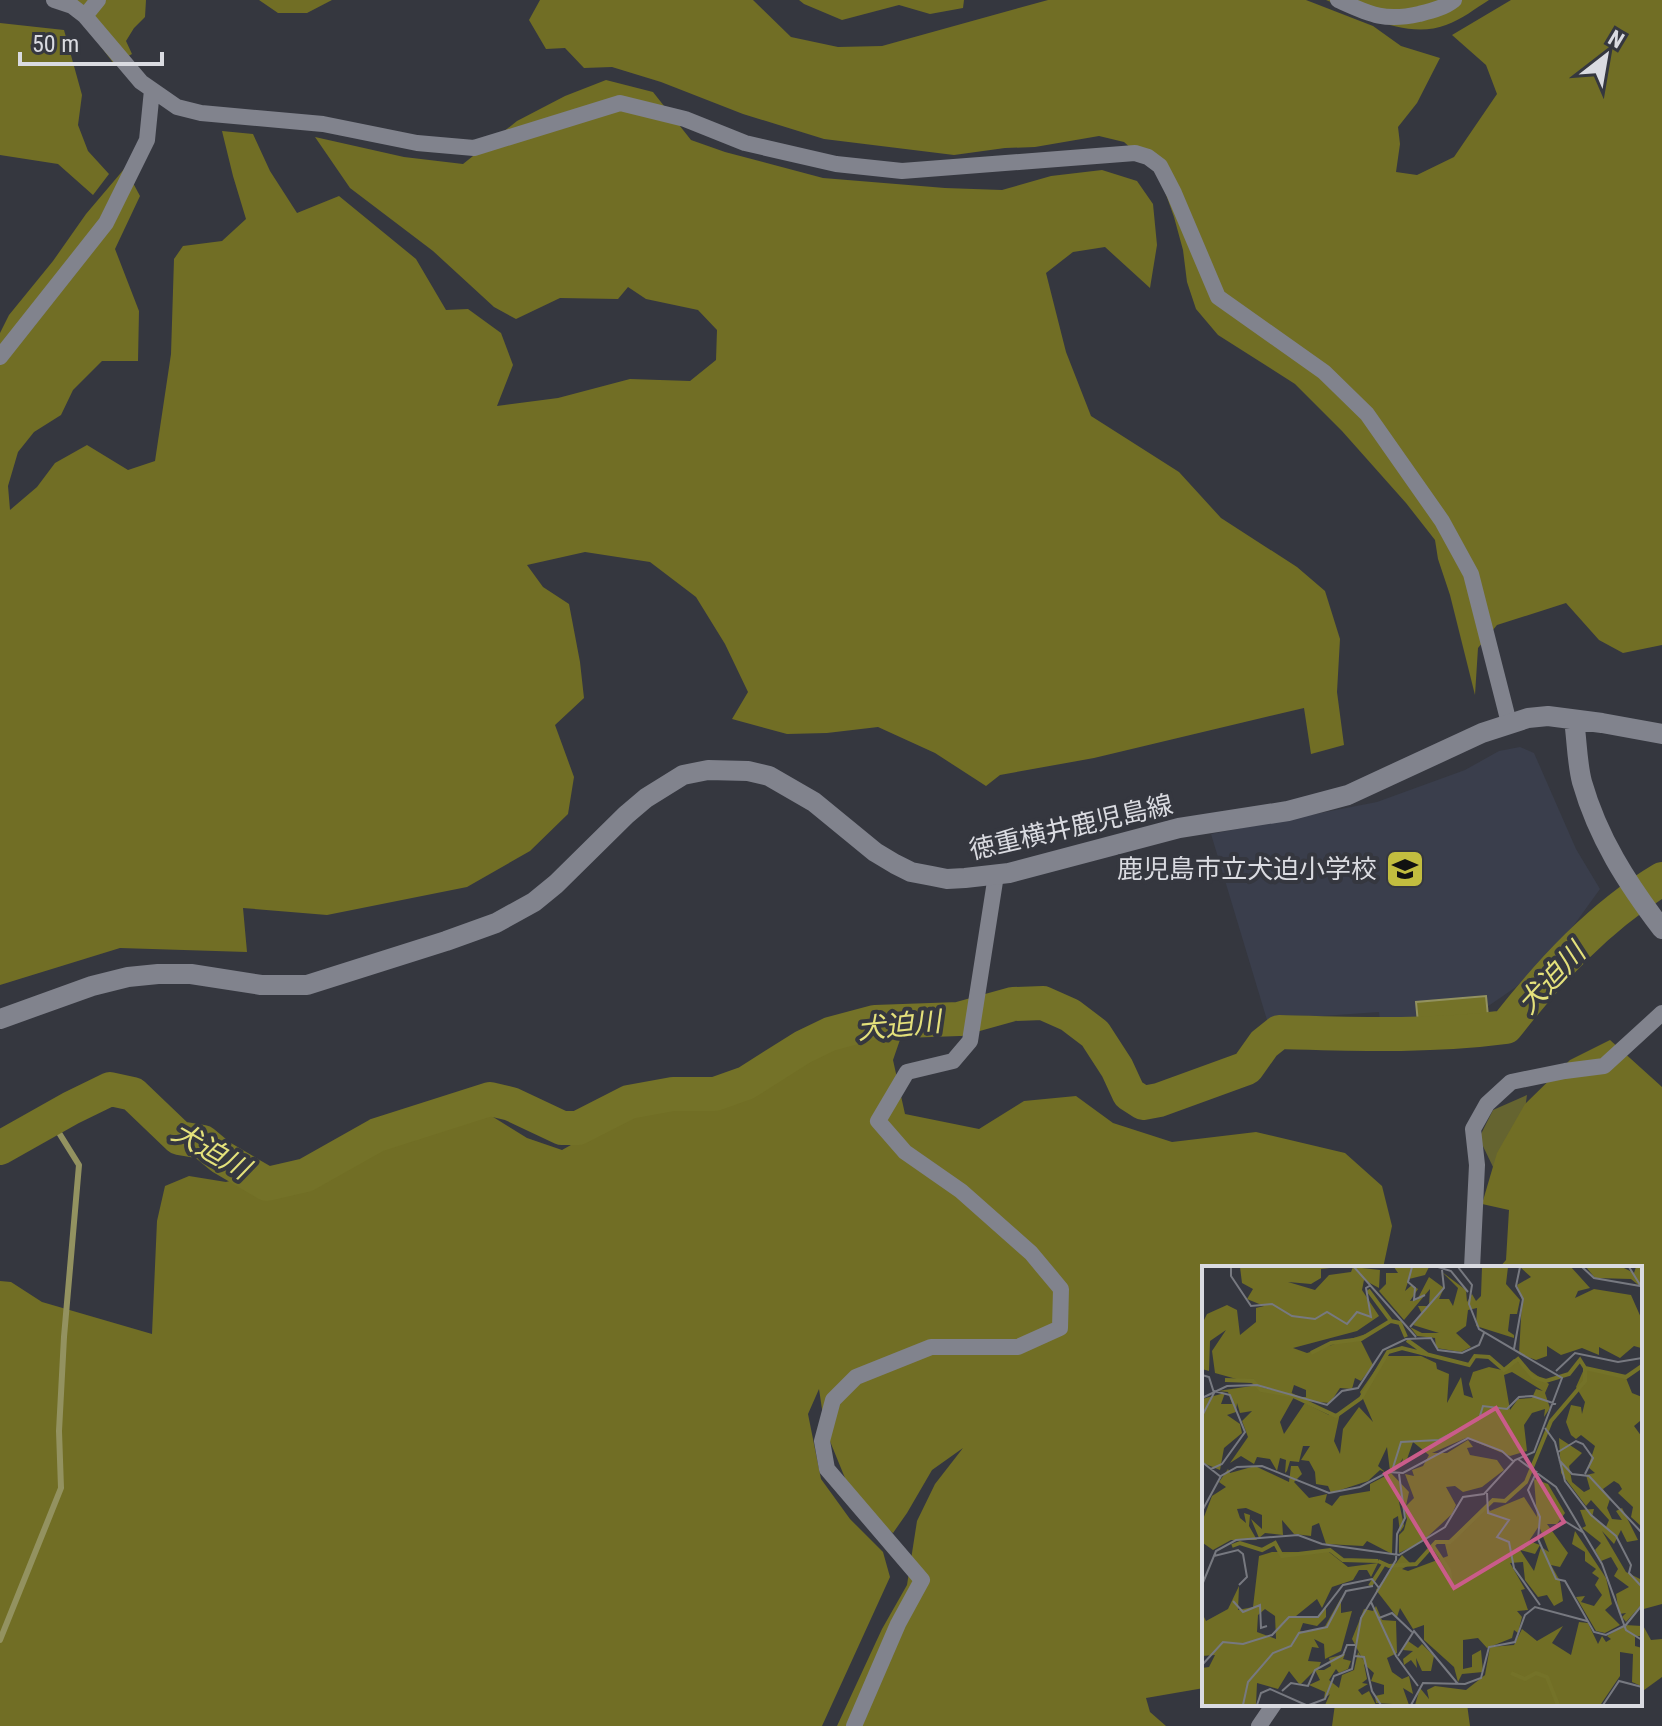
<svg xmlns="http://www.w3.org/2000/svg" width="1662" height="1726" viewBox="0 0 1662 1726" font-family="'Roboto Condensed','Noto Sans JP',sans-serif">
<rect width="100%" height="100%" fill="#35373f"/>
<path fill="#3a3e4c" d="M1520,747L1534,753L1576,849L1600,889L1561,943L1516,987L1484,1009L1381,1030L1379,1012L1267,1020L1211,834L1377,802L1465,770L1499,751Z"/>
<path fill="#656430" d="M1527,1095L1524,1116L1495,1171L1479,1138L1493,1110Z"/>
<path fill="#716e25" d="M74,0H146L145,17L134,28L126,41L132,54L114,64L93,36Z
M259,0H332L307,13H278Z
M540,0H753L791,37L838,47L882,46L1048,0H1306L1373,26L1401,46L1440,58L1417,103L1398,127L1400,144L1396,172L1417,175L1454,157L1497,94L1486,65L1452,35L1511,0H1662V645L1623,653L1599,640L1566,603L1497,625L1478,648L1475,695L1450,595L1438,559L1435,540L1406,503L1342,431L1295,384L1218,335L1196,309L1187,282L1183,250L1174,217L1163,186L1151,166L1124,142L1099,136L1035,147L1005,148L954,155L824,139L743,114L661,82L612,67L584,68L565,48L546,49L529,20Z
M799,0H964L963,8L930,14L899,5L842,20L804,4Z
M1326,0H1489C1476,8 1461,20 1446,25C1407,40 1362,14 1326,0Z
M0,23L64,30L82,95L78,125L88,151L109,174L93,195L58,164L0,155Z
M606,80L653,92L691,140L725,152L823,178L945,188L1002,190L1051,176L1102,170L1137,181L1153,204L1157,245L1150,288L1105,247L1073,252L1046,273L1066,352L1091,416L1179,472L1221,518L1297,567L1325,591L1340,639L1337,692L1344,745L1311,754L1304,708L1094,758L1000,775L986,786L935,753L878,727L827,733L787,734L732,719L748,692L725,644L696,597L650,562L585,552L527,565L543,587L569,604L580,662L584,698L555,725L574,777L568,814L530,851L467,887L327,915L243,908L247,952L120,948L0,985V333L9,315L53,261L86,214L125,168L140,196L115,249L139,311L138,361H102L73,390L61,415L34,432L18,452L8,486L10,510L37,487L55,463L87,445L128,470L155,461L171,354L174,259L183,246L222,241L246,219L233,176L222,131L253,134L270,171L297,213L339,196L416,259L446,310L468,309L501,333L513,365L497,406L558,398L630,379L690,381L716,360L717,330L698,310L646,299L628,287L618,299L560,298L516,319L494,307L433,251L350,188L315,137L404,157L463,164L517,121L565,96Z
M903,1031L893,1060L905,1114L979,1129L1024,1101L1076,1096L1113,1123L1172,1142L1256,1132L1345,1153L1382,1186L1392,1226L1383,1268H1204V1688L1146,1698L1150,1712L1166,1726H837L882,1629L907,1585L917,1521L935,1484L963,1448L932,1470L907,1513L893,1533L856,1505L825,1429L819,1389L808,1414L821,1479L850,1519L883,1552L890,1577L822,1726H0V1281L11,1282L42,1302L152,1334L157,1221L165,1186L189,1176L226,1182L254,1174L394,1143L461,1118L490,1115L527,1138L562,1150L605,1126L642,1113L714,1107L779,1075L826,1048L880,1033Z
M1610,1040L1662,1087V1604L1640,1610V1268H1499L1506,1260L1509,1210L1482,1204L1497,1153L1525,1104L1570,1060Z
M1640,1620L1651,1640L1662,1639V1677L1640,1693Z
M1335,1704H1467L1470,1726H1332Z"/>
<path fill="#747228" stroke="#939260" stroke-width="2" d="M1486,996L1488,1016L1418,1023L1416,1002Z"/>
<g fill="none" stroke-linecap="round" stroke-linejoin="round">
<path stroke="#939260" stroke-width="6" d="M0,1640L61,1488L59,1431L64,1337L79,1165L51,1120"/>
<path stroke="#747228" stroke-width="34" d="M0,1148L71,1108L110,1089L133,1094L179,1138L203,1142L221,1157L267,1184L306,1175L377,1135L490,1099L511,1104L562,1128H578L629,1102L673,1094H715L746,1083L803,1047L830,1034L875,1022L959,1019L1013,1004L1043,1003L1070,1015L1095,1034L1117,1068L1129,1094L1143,1103L1159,1100L1247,1068L1264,1044L1279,1032C1355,1034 1431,1037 1506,1027C1550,971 1600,916 1662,879"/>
<path stroke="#81838d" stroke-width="16" d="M54,0L72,6L85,16L141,82L177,107L201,113L323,124L417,143L474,148L620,103L685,119L745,143L836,164L902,171L1135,153L1148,157L1160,166L1174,193L1218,297L1324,372L1367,414L1442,521L1471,574L1509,723
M1338,0C1369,14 1384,22 1419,14C1431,11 1444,8 1454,0
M85,16L98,0
M0,357L106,223L147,140L152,90
M1472,1268L1477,1165L1473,1129L1487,1104L1511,1082L1565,1071L1604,1066L1662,1013
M854,1726L898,1624L922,1580L827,1469L822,1441L833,1400L856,1377L931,1347H1018L1060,1328L1061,1289L1031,1253L961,1191L905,1152L878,1121L907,1072L953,1061L970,1041L996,875
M1259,1726L1274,1704"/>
<path stroke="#81838d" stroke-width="20" d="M1574,720C1577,741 1577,763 1582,782C1598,838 1627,883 1662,929
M0,1019L92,986L128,977L158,974H191L261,985H307L446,941L496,923L534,902L556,884L626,815L646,798L683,775L708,770L748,771L769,776L814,802L875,852L895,864L911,872L932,876L947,879L965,878L1009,873L1179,828L1288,811L1348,795L1482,733L1528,718L1548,716L1602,723L1662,734"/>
</g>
<defs>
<g id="school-square" transform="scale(2)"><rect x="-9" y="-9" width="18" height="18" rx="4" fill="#c2bd3f" stroke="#35373f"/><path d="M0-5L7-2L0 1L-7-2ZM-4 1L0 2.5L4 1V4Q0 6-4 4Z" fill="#111"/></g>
</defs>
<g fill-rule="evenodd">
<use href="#school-square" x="1405" y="869"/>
</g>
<g text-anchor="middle" stroke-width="8" stroke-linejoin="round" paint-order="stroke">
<g font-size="26" fill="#dadbe1" stroke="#35373f">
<text transform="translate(1071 827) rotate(-13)" y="9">徳重横井鹿児島線</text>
</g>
<g font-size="26" fill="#dadbe1" stroke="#35373f" text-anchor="end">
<text x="1377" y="878">鹿児島市立犬迫小学校</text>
</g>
<g font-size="28" font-style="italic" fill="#e4e17b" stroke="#35373f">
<text transform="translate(1551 978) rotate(-47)" y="10">犬迫川</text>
<text transform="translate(899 1025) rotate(-6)" y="10">犬迫川</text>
<text transform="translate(211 1150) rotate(30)" y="10">犬迫川</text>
</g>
</g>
<g transform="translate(1202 1266)">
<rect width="440" height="440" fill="#35373f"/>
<path d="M38,1H137L119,3V12L109,18L86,16L113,24L127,9L149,6L151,1L178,4L177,22L162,14L160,24L177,50L155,65L91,82L105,87L167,67L159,75L171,99L159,115L153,112L150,123L138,122L128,137L101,135L96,131H104V124L92,119L89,129L56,120L92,131L78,156L82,168L103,137L127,149L138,147L132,175L138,188L141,163L157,141L171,156L158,126L183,90H219L234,97L235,103L247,108L245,137L259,111L262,129L271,132L267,118L271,106L287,101L300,104L312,93L347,118L343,127L348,142L342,151L343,143L330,147L322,159L325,185L308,190L264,172L230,187H245L266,174L271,181L265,182L268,189L295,194L302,204L280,221L261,226L253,220L244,221L254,239L250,248L220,276L197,287V269L202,264L205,253L196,231L202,260L198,266L196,250L191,253L190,288L165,275L161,280L124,278L117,257L110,260L109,270L92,268L80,254L81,269L63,267L57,272L49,253L60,263V249L44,242L35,243L38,252L44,257L42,247L48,249L47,260L55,274H29L11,284L1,277L0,256L10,230L24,221L17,216L26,203L28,207L53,200L87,216L89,200H96L100,208L92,216L107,232L125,228L123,236L130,240L138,230L168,225V218L189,207L207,226L204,240L212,232L203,208L212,210L210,204L221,200L227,189L211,176L204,196L200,197L201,192L193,205H188L185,181L176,200L183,206L178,204L166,215L129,227L126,220L114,218L113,206L107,195L99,194L108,180H101L97,196L88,195L85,205L83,207L84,194L78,192L75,205L68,193L55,191L52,198L39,190L28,197L46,171L40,155L50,145L38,147L35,137L34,146L25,149L38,158L40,167L22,182L18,204L1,197L0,133L23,127L19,138H30L26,126L16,125L56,119L13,107L10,85L24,64L8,75L7,105L0,103V58L5,48L25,39L35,44L38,69L54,56V42L62,40L45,33L51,23L40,17ZM310,106L341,125L334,123L330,132L316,133L308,144L302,109ZM192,1H227L223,9L207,13L203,25L210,19L216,23L208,35L215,34L227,11L242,22L237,33H247L251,40L256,22L240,6L264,24L265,36L270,28L274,35L279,30L280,1H306L304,18L318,34L315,48H308L306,65L312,69V72L274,60L275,42L266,44L264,60L254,67L269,81L259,86L234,82L233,72L215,70L208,61L220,67H237L211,59L220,48L216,40H227L228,23L202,54L177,25L184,18V7H196ZM318,1H369L388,22L376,25L373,32L392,23L429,29L440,54L439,82L432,80L418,92L397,81V89L380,82L359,89L345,80V90L334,94L317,88L320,34L315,19L329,11ZM384,1H420L432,7L434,1H440V22L429,13L393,12ZM382,103L424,112L430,127L440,131L438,155L432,160L440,171V261L429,251L431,241L416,227L420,223L417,218L412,215L401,223L408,233L405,242L410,253L420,254L414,245L420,242L436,274L425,276L419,264L412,278L400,265L424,306L440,314V338L424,356L420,351L424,347L417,348L414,328L427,321L412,310L416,303L409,291L399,295L393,284L399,277L380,262L384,260L378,244L392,243L390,251L404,261L407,254L389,234L384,240L359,207L357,172L380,187L367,200L370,216L382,226L388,223L384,209L393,207L386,201L393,180L379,169L374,173L369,169L364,156L369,139L379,141L380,148L383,136L374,121ZM332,213L346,218L363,247L355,258H345L366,287L358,301L349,299L358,315L361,335L352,340L345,329L336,331L323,314L321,296L308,297L323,323L319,324L326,344L315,345L320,351L316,367L312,364L310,372L285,382L276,372L261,374V403L270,401V389L279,384L281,406L260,408L256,416L252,401L222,374V359L211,363L198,342L195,351L174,324L200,289L209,298L200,303L206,305L246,290L243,278L284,240L288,245L322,231L335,251ZM337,260L347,286L339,281L332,305L318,284L333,288L338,279L327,275ZM373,265L404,312L410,338L403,344L418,359L403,367L394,365L374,331L383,330L379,336L392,340L400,329L393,319L397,312L390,307L394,303L383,295V286L370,278ZM70,286H127L146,301L176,297L169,311L165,304H157L151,314L130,321L120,342L115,333L94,350L114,352L124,340V351L115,360L101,357L98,365L103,366L122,362L139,332V347L150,345L139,385L123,393L122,378L112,373L117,382L110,381L106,395L119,396L116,404H122L129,400L127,392L143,388L141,393L149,395L146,403L137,407L134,403L127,414L137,422L140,409L152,404L156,386L162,396L150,373L162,343L171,345L174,340L180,354L194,355L195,387L185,392L190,406L200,413L207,410L211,428L201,422L207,439L174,437L173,430L182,428V419L169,415L172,407L162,398L165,413L160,417L166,418L156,424L160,429L167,425L174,439H123L128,428L122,433L123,426L107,419L118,414L113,404L98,419L87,405L76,423L55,417L54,439H0V402L7,401L13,389L0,390V347L4,355L26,343L37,320L36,344L51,341L57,290ZM63,343L73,350L74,373L55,366L56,349ZM377,356L386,357L396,378L400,370L404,376L409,373L405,370L423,359L440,360V370H433V380L440,382L439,420L430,416L431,388L418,386V410L399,438L213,439L218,422L227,433L225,424L233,420L264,424L283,409L288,381L312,379L320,363L335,375L361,360L350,377L369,389ZM206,375L216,382L220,378L232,390L229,405H220L214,392L215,402L209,394L202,399L201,393L211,385L201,384Z" fill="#716e25" fill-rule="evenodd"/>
<path fill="none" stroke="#747228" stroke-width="4" d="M166,24L189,55L198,57L204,71M205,74L226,89M109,87L129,77L159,73L190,54M383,102L424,111L440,100M23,114L51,115L59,124L89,129L134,150L159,132L186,86L200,82L267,99L273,90L287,91L302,104L316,93L331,111L344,115L367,108L378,94L383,102M30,280L38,277L60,284L73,277L80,290L128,284L141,294L176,295M231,280L247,304L250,322M176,295L187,300L214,298L234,276H248L291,234L303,235L324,216L349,155L383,115V102M168,320L182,298M309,407L323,413L334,407L345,411L356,439"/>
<path fill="none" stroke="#777980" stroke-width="2" d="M29,1V10L49,40L70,38L90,50L113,53L125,46L145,58L155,46L169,51L164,22L169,19M152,1L214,71M210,1L206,16L213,22L212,34L223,29M236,1L249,5L266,26M380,1L392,12L438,20M427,1L440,22M208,61L242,22L240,4M312,83L321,33L314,20L318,1M354,105L373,87L416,96L440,92M0,109L7,111L12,127L0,150M0,132L25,120L55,119L125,139L140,125L156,122L181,84L204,73L229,72L236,84L260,87L277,79L282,67M343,162L353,176L363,215L389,249L414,270L429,299L427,307L440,321M356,186L374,175L381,178L391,192L383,208M316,193L354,221L400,298L424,364L440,374M357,194L370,208L387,210L440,267M0,196L19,211M9,203L20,198L43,166L28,129L12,125M190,205L199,176L237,174L277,153L281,140L305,143L317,131L330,130L354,138M335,205L326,224L338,251L336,273L354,313L363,315L392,366L404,369L422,360M285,227L286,247L307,254L295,271L307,276L312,302L338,339M0,245L19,210L35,201L60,200L127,227L158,221L186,206L201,207L266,172L300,185L312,196M361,254L382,267M12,290L36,284L41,288L45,311L37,319M0,319L14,285L34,274L96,269L120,278L197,289L243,261L261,231L282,228L313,194L332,186L360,112L277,63L267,38L270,19L256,1M31,335L41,346L58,339L59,362L65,360M169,336L194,390L216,420M177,352L190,347L210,366M423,360L440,339M153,390L162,391L170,425L179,439M196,390L212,365L256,418M0,399L21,376L41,378L70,369L87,351H116L141,319L170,313L177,322M80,425L89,417L106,420L113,404L141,389L145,379H153M41,439L46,416L71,387L89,380L97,367L125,361L144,325L171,320M55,439L59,427L68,423L104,439M107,439L123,433L132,410L150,403L159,352L194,294L195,268L203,252L197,208M209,439L221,417L263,418L279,412L287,381L313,376L323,349L333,341L385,355M401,439L417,415L440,421"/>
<path fill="#ca5c8a" fill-opacity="0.15" stroke="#ca5c8a" stroke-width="4" d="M294,142L362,256L252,322L183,208Z"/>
<rect width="440" height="440" fill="none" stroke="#dadbe1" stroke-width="4"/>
</g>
<g transform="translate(1606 56) rotate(31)" stroke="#35373f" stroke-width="6" paint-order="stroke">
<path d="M0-6L14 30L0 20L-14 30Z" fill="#dadbe1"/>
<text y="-12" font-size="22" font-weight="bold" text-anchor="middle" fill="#dadbe1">N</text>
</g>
<path d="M20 52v12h142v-12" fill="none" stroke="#dadbe1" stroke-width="4"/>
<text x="32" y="52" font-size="24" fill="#dadbe1" stroke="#35373f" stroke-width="6" paint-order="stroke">50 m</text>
</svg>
